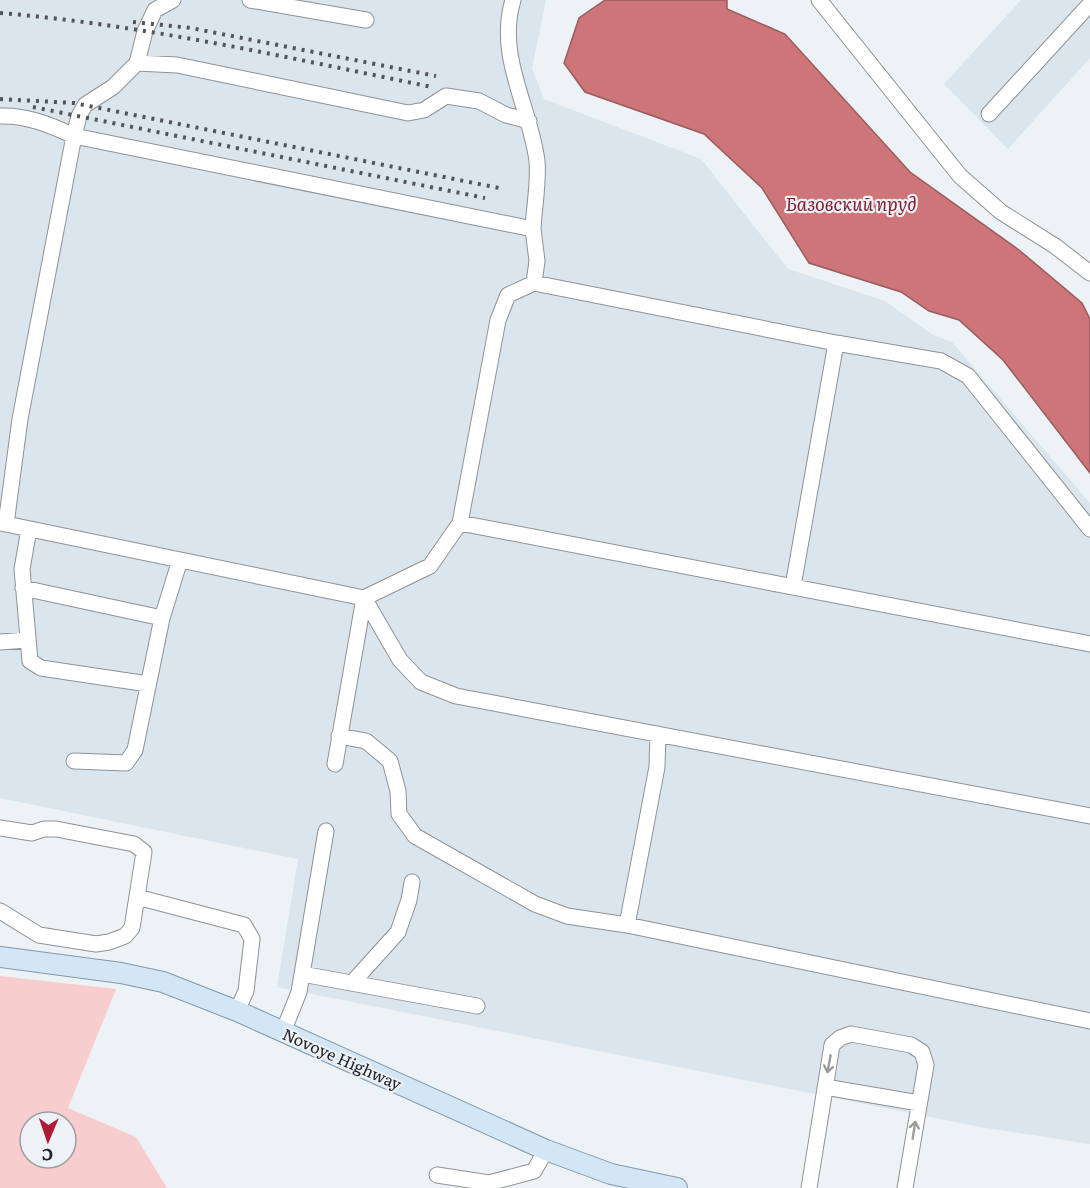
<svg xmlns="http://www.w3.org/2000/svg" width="1090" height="1188" viewBox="0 0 1090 1188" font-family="Literata,serif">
<rect width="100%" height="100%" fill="#edf2f6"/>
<path fill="#dae5ee" d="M0,0H546L532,68L544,99L701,159L788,269L885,301L933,335L952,342L1090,503V1144L980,1127L277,987L298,859L0,798Z
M1021,0H1090V58L1008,149L944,84Z"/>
<path fill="#f8cdcd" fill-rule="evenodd" d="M0,976L116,989L68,1108L136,1137L167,1188H0ZM30,1122H66V1158H30Z"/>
<path fill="#cd7578" stroke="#995c5f" stroke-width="1.5" d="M605,0H727V9L785,34L910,172L1019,250L1082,303L1090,319V473L1003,360L959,320L929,311L901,292L809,263L762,188L704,134L585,92L564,63L579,18Z"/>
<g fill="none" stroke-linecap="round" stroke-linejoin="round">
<g stroke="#8e9295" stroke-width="17">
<path id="minor" d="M250,0L366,20
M513,0C496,56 530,106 537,161C539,182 534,207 533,229
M819,0L960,176L1001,212L1055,246L1090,273
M137,63L177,65L408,113L424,110L446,96L479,101L506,115L529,121
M989,114L1090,4
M0,116C26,115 51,125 74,136L20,419L6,524L0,523
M534,283L836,343L941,361L968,376L1090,529
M460,523L1090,644
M6,524L364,598L430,566L460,523L498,320L508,295L534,283L537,261L533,229L74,136L79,116L85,105L113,87L137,63L145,31L155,10L173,0
M29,529L22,569L30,661L41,668L148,684
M793,586L836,343
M23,588L162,618
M364,598L400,660L421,682L456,696L1090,816
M0,642L27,640
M339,736L366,741L390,761L398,791L399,814L415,836L535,904L567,916L627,925L1090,1021
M74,761L126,763L135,750L162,618L180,560
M335,764L364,598
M0,828L32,833L44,829H56L134,844L144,852L132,928L125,936L109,942L96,944L39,935L0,911
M137,897L244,925L252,939L246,991L237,1011
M627,925L657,767L658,734
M302,974L477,1006
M352,983L398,932L409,900L412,882
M283,1032L299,992L326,831
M825,1087L919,1103
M437,1175L489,1183L534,1171L546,1150
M809,1188L832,1045L840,1038L851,1034L911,1045L922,1052L926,1065L905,1188"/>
</g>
<g stroke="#8297a9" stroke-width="22">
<path id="major" d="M0,957L121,973L163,982L237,1011L546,1150L611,1174L677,1188"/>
</g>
<use href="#minor" stroke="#fff" stroke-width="15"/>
<use href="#major" stroke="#d3e6f6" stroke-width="20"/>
<path stroke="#525457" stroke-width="4" stroke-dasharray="3 6" stroke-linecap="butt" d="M0,13C146,25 289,58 432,87
M133,22L191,28L436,76
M0,99L74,103L504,189
M33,107L485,198"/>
</g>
<defs><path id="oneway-shaft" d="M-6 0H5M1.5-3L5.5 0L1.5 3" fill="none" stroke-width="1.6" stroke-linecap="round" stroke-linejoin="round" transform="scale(1.5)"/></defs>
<g stroke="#9b9c9d">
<use href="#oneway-shaft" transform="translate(829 1064) rotate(100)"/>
<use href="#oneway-shaft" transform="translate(914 1130) rotate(-81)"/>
</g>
<g text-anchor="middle" stroke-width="4.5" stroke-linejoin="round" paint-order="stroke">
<g font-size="16" fill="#212325" stroke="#edf2f6">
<text transform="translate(342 1059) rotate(24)" y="6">Novoye Highway</text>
</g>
<g font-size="18" font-style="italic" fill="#861c2c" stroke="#edf2f6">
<text x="851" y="211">Базовский пруд</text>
</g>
</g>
<g transform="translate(48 1140) rotate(182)"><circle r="28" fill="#edf2f6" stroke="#9b9fa2" stroke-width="1.5"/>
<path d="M0-4.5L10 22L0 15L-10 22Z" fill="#af1b37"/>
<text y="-9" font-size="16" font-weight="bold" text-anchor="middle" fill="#212325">С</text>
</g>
</svg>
